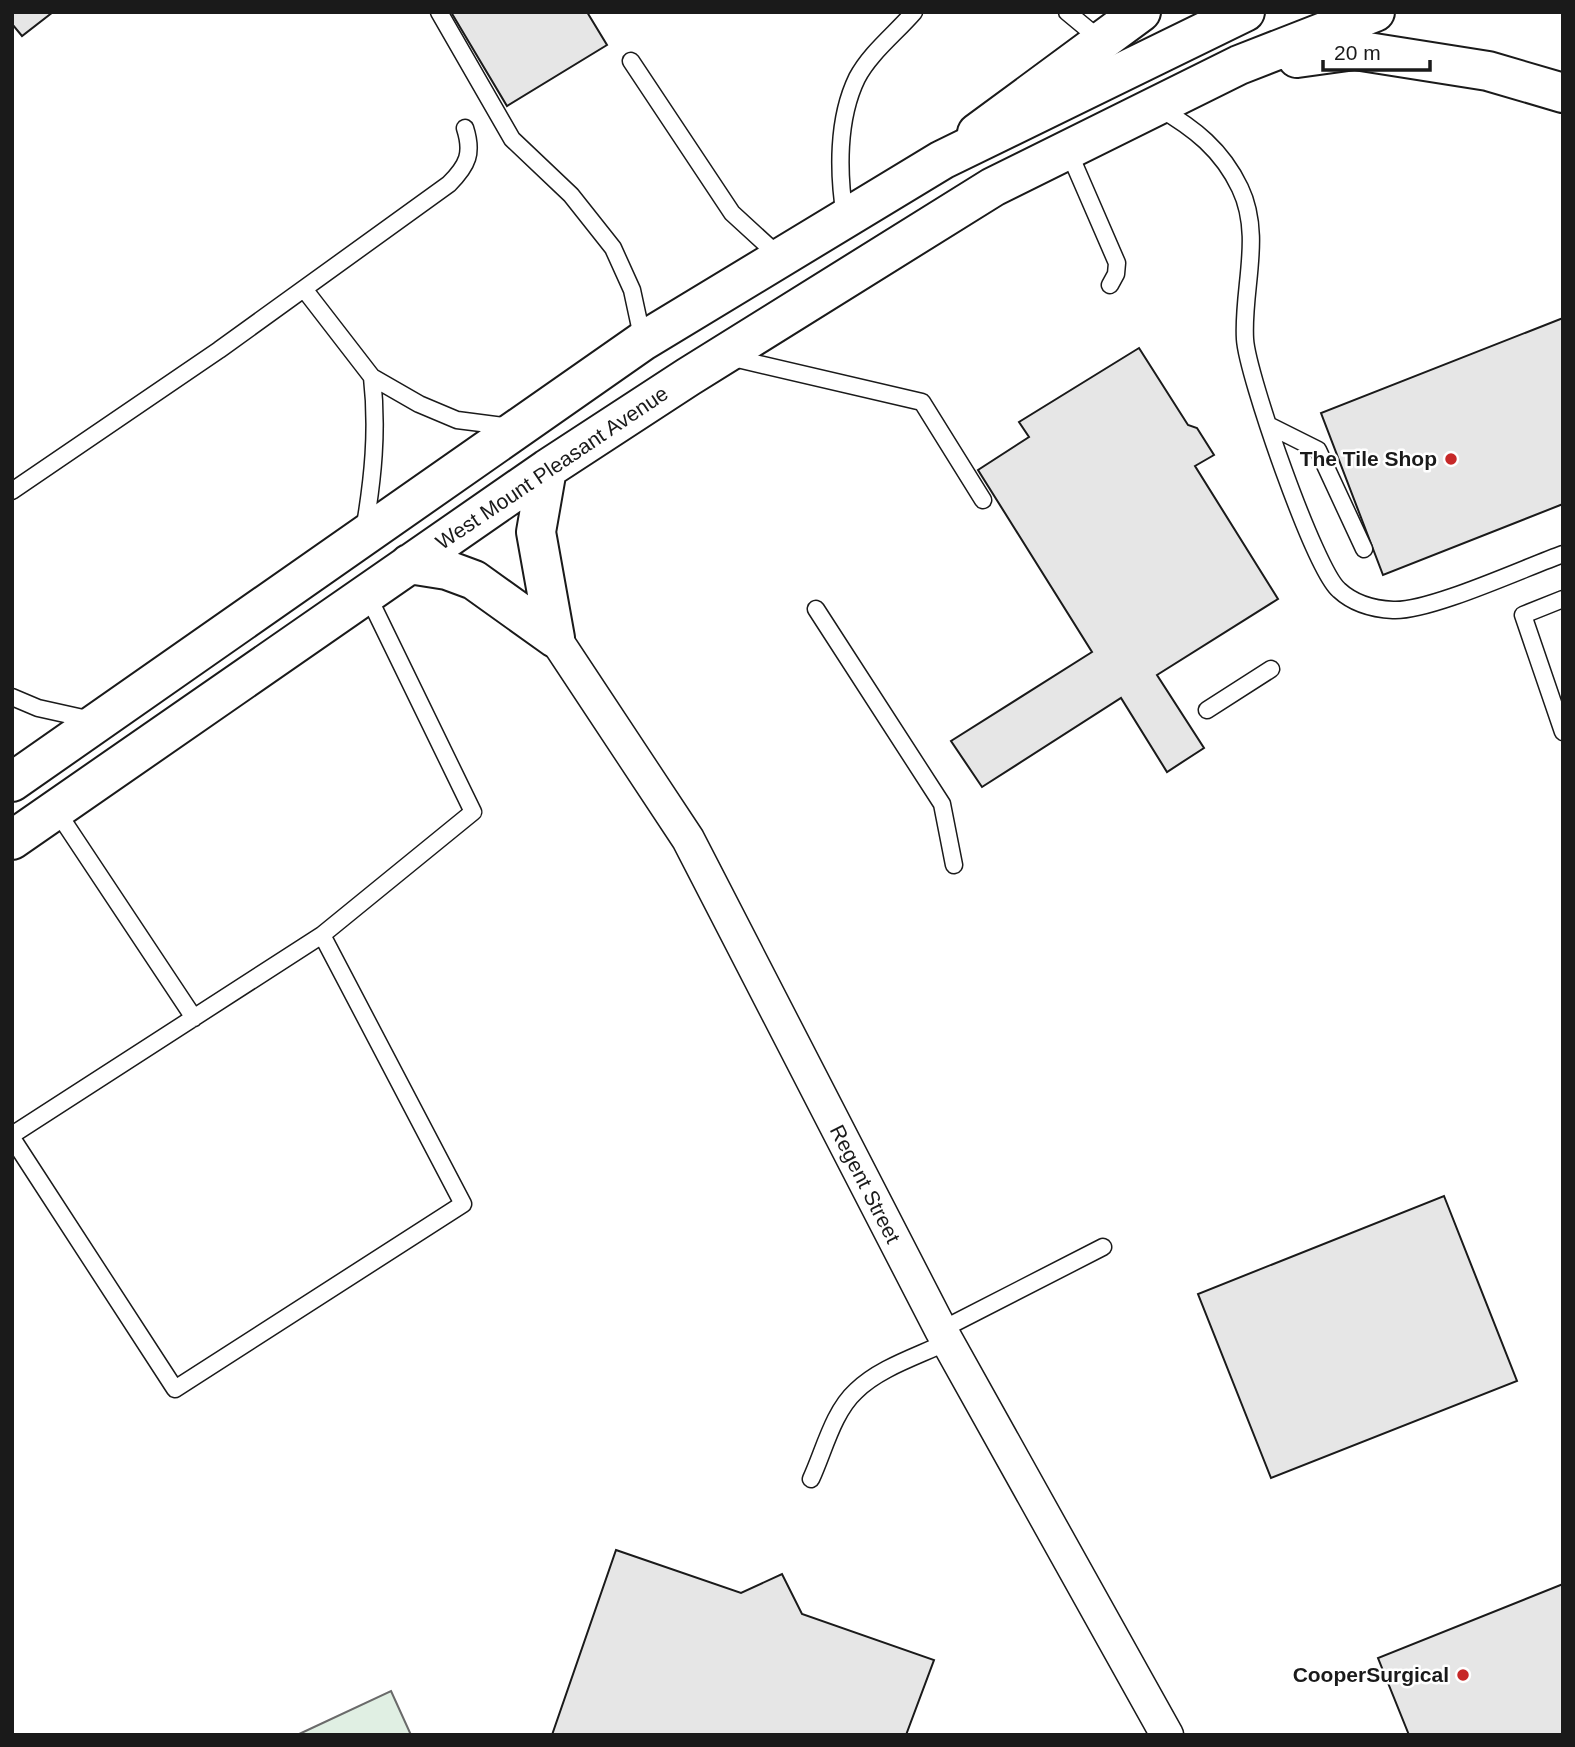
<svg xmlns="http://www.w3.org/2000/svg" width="1575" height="1747" viewBox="0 0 1575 1747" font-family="Arial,sans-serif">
<rect width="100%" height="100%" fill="#fff"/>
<path fill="#e0efe3" stroke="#6a6a6a" stroke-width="2" d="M391,1691L411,1735H297Z"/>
<path fill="#e6e6e6" stroke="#1a1a1a" stroke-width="2" d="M12,12H53L22,36L12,24Z
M451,12H587L607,45L507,106Z
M1563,318V504L1383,575L1321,413Z
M1139,348L1188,425L1197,428L1214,455L1195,466L1278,599L1157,675L1204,748L1167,772L1121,698L982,787L951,741L1092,652L978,470L1029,437L1019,422Z
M1444,1196L1517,1381L1271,1478L1198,1294Z
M616,1550L741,1593L782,1574L802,1614L934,1660L906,1735H552Z
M1563,1584V1735H1409L1378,1658Z"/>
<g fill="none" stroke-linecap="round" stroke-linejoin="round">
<g stroke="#1a1a1a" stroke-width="19">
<path id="lane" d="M439,12L512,139L571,195L613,248L632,290L643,341
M1067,12L1102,41
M631,61L732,213L780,257
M1159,108C1194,128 1222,150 1240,188C1263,236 1242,289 1245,339C1247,375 1315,570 1339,590C1354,604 1373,609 1393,610C1429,612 1524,568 1563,554
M1068,150L1117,263L1116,274L1110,285
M845,217C838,173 837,119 857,78C870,53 896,33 914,12
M304,289L372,377L419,404L457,420L512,427
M729,357L922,402L983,500
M1268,425L1318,450L1364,549
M12,491L219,350L449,184C468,165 473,153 465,128
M364,531C373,479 378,430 372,377
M1563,599L1523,615L1563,732
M816,609L942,804L954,865
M12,697L38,708L92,720
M1207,710L1271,669
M56,810L194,1018
M12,1135L322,935
M12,1138L175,1389L463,1204L322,935L473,812L367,594
M941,1330L1103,1247
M811,1479C824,1451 833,1412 856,1391C879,1368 918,1356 947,1342"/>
</g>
<g stroke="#1a1a1a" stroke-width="35">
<path id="street" d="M555,638L688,839L941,1330L1167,1735"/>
</g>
<g stroke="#1a1a1a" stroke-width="42">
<path id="secondary" d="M977,133L1141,12"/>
</g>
<g stroke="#1a1a1a" stroke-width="42">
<path id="primary" d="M1297,58L1355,50L1488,71L1563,93
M547,469L536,532L555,638
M409,564L447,570L474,580L555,638
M12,782L643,341L942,160L1245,12
M12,840L547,469L688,377L993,187L1239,65L1375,12"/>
</g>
<use href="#lane" stroke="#fff" stroke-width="16"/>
<use href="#street" stroke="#fff" stroke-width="32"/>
<use href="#secondary" stroke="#fff" stroke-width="38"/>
<use href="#primary" stroke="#fff" stroke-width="38"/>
</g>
<g fill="#c62828" stroke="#fff" stroke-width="2.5">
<circle cx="1451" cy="459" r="7"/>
<circle cx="1463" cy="1675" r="7"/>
</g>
<g text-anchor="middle" stroke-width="5" stroke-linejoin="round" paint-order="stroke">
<g font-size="21" font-weight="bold" fill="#1a1a1a" stroke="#fff" text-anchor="end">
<text x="1437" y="466">The Tile Shop</text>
<text x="1449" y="1682">CooperSurgical</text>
</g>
<g font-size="21" fill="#1a1a1a" stroke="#fff">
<text transform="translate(552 468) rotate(-34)" y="7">West Mount Pleasant Avenue</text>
<text transform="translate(865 1184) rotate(63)" y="7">Regent Street</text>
</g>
</g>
<rect width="1575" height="1747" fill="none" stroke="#1a1a1a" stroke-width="28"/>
<path d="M1323 60v10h107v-10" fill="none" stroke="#1a1a1a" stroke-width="3.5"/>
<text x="1334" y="60" font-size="21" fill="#1a1a1a" stroke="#ffffff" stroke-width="5" paint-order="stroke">20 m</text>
</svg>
